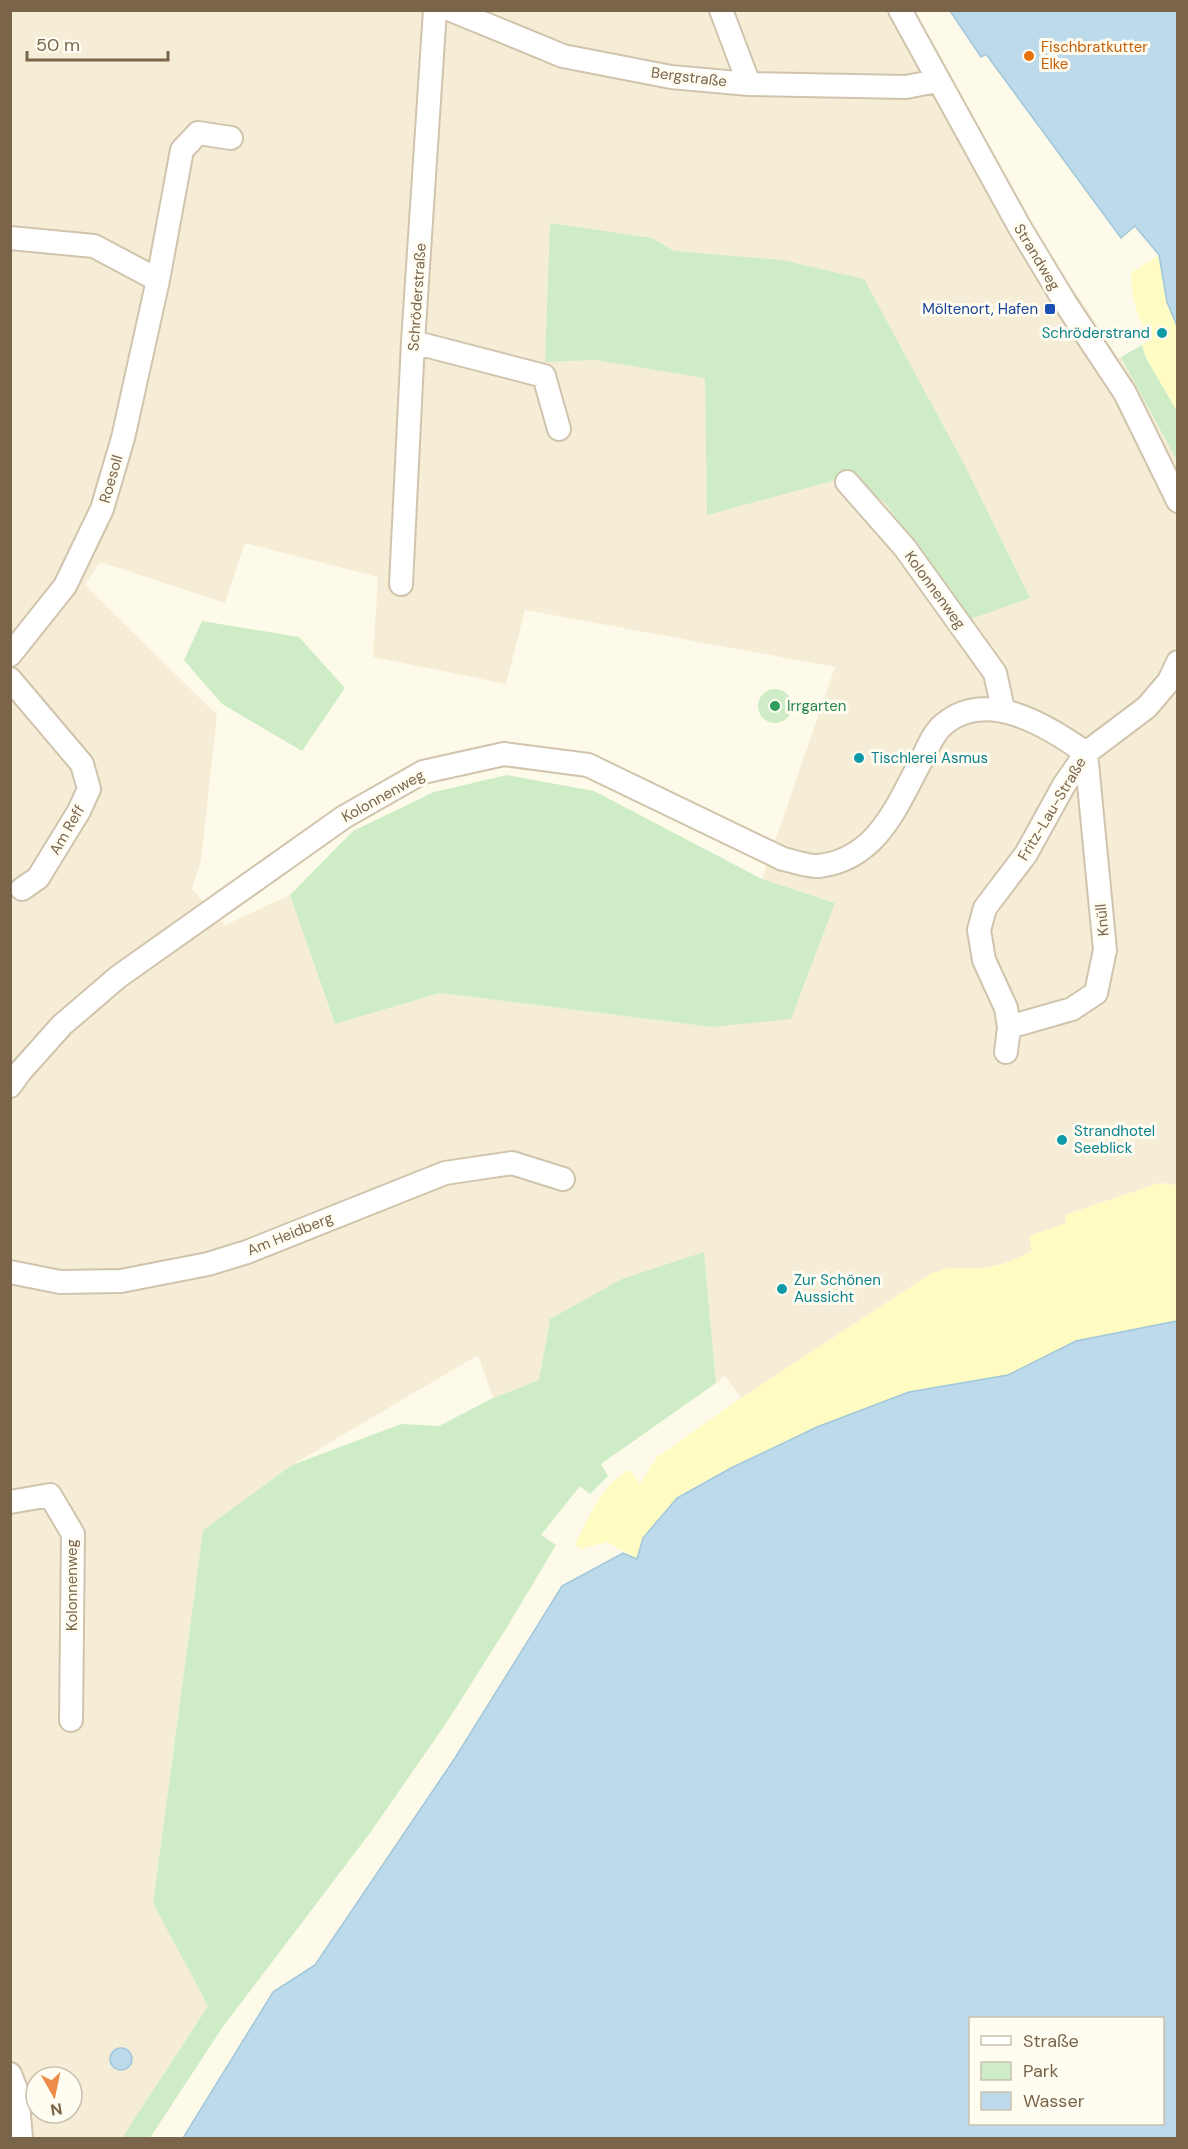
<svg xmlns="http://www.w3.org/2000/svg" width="1188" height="2149" viewBox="0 0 1188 2149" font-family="'DM Sans',sans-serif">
<rect width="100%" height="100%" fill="#fefae9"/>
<path fill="#f6edd7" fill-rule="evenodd" d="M11,11H910L1024,219L1087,309L1118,358L1121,357L1177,461V1185L1159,1183L1065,1215L1067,1223L1033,1251L1006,1263L986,1268H972L932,1273L741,1398L725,1376L716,1383L704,1252L550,1319L539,1380L493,1398L478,1355L292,1465L203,1530L153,1902L208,2006L122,2138H11ZM245,543L378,577L373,657L506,684L525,610L835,667L762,879L835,903L791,1018L712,1027L440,993L335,1024L290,895L225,925L192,889L201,861L217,715L85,585L100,562L225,603ZM36,2077H72V2113H36Z"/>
<path fill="#ceedc6" d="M550,223L652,238L674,251L782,260L864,279L964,464L1030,598L971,619L886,504L851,476L707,515L705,378L595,360L545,362Z
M1142,345L1146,358L1177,411V461L1121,357Z
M202,621L299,637L345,688L302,751L222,704L184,660Z
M758 706a17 17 0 1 1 34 0a17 17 0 1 1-34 0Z
M507,775L594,791L762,879L835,903L791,1019L712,1027L440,993L335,1024L290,895L353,831L434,792Z
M704,1252L716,1383L601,1464L608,1476L590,1494L580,1486L541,1535L556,1545L507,1627L449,1719L370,1833L222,2028L150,2138H122L208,2006L153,1903L203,1530L292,1465L401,1424L439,1426L493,1398L539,1380L550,1319L622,1279Z"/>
<path fill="#fefcc3" d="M1159,255L1166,302L1177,326V411L1146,357L1142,345L1150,340C1138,319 1131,297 1131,273Z
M1159,1183L1177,1185V1321L1076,1341L1008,1376L909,1392L817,1427L731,1468L677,1498L637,1559L607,1542L581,1549L575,1544C589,1518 602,1483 630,1470L640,1484L657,1457L669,1449L741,1398L932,1273L950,1268H986L1006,1263L1032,1251L1029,1236L1066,1223L1065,1215Z"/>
<path fill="#bcdae9" stroke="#a1c7db" stroke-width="1.5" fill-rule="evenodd" d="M950,11H1177V326L1167,302L1159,255L1135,226L1121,238L986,54L981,57Z
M1177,1321V2138H183L273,1992L315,1965L455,1758L562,1586L623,1553L637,1559L643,1538L677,1498L731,1468L817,1427L909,1392L1008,1375L1076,1341ZM970,2018H1162V2124H970Z
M110 2059a11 11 0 1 1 22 0a11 11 0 1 1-22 0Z"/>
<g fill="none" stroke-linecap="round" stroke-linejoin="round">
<g stroke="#d1c4ad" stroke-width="26">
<path id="minor" d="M451,10L563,56L671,77L749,84L906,87L937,81
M721,10L749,84
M900,10L1019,226L1066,304L1125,393L1178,501
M10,238L94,246L158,280L123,438L102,509L65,586L10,655
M158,280L182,150L198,133L231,138
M413,342L544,376L559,429
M847,482L905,548L995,673L1003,709
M401,584L413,342L435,10
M10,679L82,764L89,789L79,811L38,878L22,889
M1009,1027L1072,1009L1096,993L1105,950L1086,753
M1006,1052L1009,1027L1006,1008L984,960L979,930L985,908L1026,854L1064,785L1086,753L1147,707L1169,681L1178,662
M10,1086L20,1072L62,1025L118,977L344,817L423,772L504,754L588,765L783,859C794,861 808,867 819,866C878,859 897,805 922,759C928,747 933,733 944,724C987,688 1048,726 1086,753
M10,1272L60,1282L121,1281L208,1264L247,1252L445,1173L512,1163L563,1179
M10,1502L50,1495L73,1534L71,1720
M10,2074L17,2092L21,2138"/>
</g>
<use href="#minor" stroke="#fff" stroke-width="22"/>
</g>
<circle fill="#e8710a" stroke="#fffcf1" stroke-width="2" cx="1029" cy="56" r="6"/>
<rect fill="#1a4fb4" stroke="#fffcf1" stroke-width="2" x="1044" y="303" width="12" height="12" rx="3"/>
<g fill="#0f9aa8" stroke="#fffcf1" stroke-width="2">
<circle cx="1162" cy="333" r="6"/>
<circle cx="859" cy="758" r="6"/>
<circle cx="1062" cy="1140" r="6"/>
<circle cx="782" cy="1289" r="6"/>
</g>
<circle fill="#2e9e5b" stroke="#fffcf1" stroke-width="2" cx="775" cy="706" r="6"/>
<g text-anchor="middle" stroke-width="6" stroke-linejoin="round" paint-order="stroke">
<g font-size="15" fill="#c56008" stroke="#fffcf1" text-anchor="start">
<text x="1041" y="52">Fischbratkutter<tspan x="1041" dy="17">Elke</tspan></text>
</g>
<g font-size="15" fill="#7a654a" stroke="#fffcf1">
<text transform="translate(689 77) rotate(7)" y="5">Bergstraße</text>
<text transform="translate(1037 257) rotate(59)" y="5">Strandweg</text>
<text transform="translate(417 297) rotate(-86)" y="5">Schröderstraße</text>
<text transform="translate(111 479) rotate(-74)" y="5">Roesoll</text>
<text transform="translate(935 590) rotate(54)" y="5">Kolonnenweg</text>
<text transform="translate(383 796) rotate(-29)" y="5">Kolonnenweg</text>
<text transform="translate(1052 809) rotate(-59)" y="5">Fritz-Lau-Straße</text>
<text transform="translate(67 830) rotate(-60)" y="5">Am Reff</text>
<text transform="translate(1102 920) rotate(-95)" y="5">Knüll</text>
<text transform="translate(290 1234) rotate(-22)" y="5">Am Heidberg</text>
<text transform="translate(72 1585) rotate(-90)" y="5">Kolonnenweg</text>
</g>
<g font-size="15" fill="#164399" stroke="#fffcf1" text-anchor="end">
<text x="1038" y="314">Möltenort, Hafen</text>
</g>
<g font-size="15" fill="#0d838f" stroke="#fffcf1" text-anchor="start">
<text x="1150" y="338" text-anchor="end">Schröderstrand</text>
<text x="871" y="763">Tischlerei Asmus</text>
<text x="1074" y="1136">Strandhotel<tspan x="1074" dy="17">Seeblick</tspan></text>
<text x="794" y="1285">Zur Schönen<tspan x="794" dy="17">Aussicht</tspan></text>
</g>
<g font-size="15" fill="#27864d" stroke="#fffcf1" text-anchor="start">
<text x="787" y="711">Irrgarten</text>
</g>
</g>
<rect width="1188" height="2149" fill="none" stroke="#7a654a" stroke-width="24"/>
<rect x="969" y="2017" width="195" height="108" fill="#fffcf1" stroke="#cac0ae" stroke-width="1.5"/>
<rect x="981" y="2036" width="30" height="9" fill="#ffffff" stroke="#cac0ae" stroke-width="1.5"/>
<text x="1023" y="2047" font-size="18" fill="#7a654a">Straße</text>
<rect x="981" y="2062" width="30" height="18" fill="#ceedc6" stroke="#cac0ae" stroke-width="1.5"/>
<text x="1023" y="2077" font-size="18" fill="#7a654a">Park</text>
<rect x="981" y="2092" width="30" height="18" fill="#bcdae9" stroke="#cac0ae" stroke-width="1.5"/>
<text x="1023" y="2107" font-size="18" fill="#7a654a">Wasser</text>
<g transform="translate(54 2095) rotate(171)"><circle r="28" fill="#fffcf1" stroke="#cac0ae" stroke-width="1.5"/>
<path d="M0-4.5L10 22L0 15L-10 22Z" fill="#ed8d49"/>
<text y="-9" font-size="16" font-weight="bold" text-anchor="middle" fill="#7a654a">N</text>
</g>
<path d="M27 51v9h141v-9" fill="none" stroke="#7a654a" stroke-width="3"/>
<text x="36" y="51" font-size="18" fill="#7a654a" stroke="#fffcf1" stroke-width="4.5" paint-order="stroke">50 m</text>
</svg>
